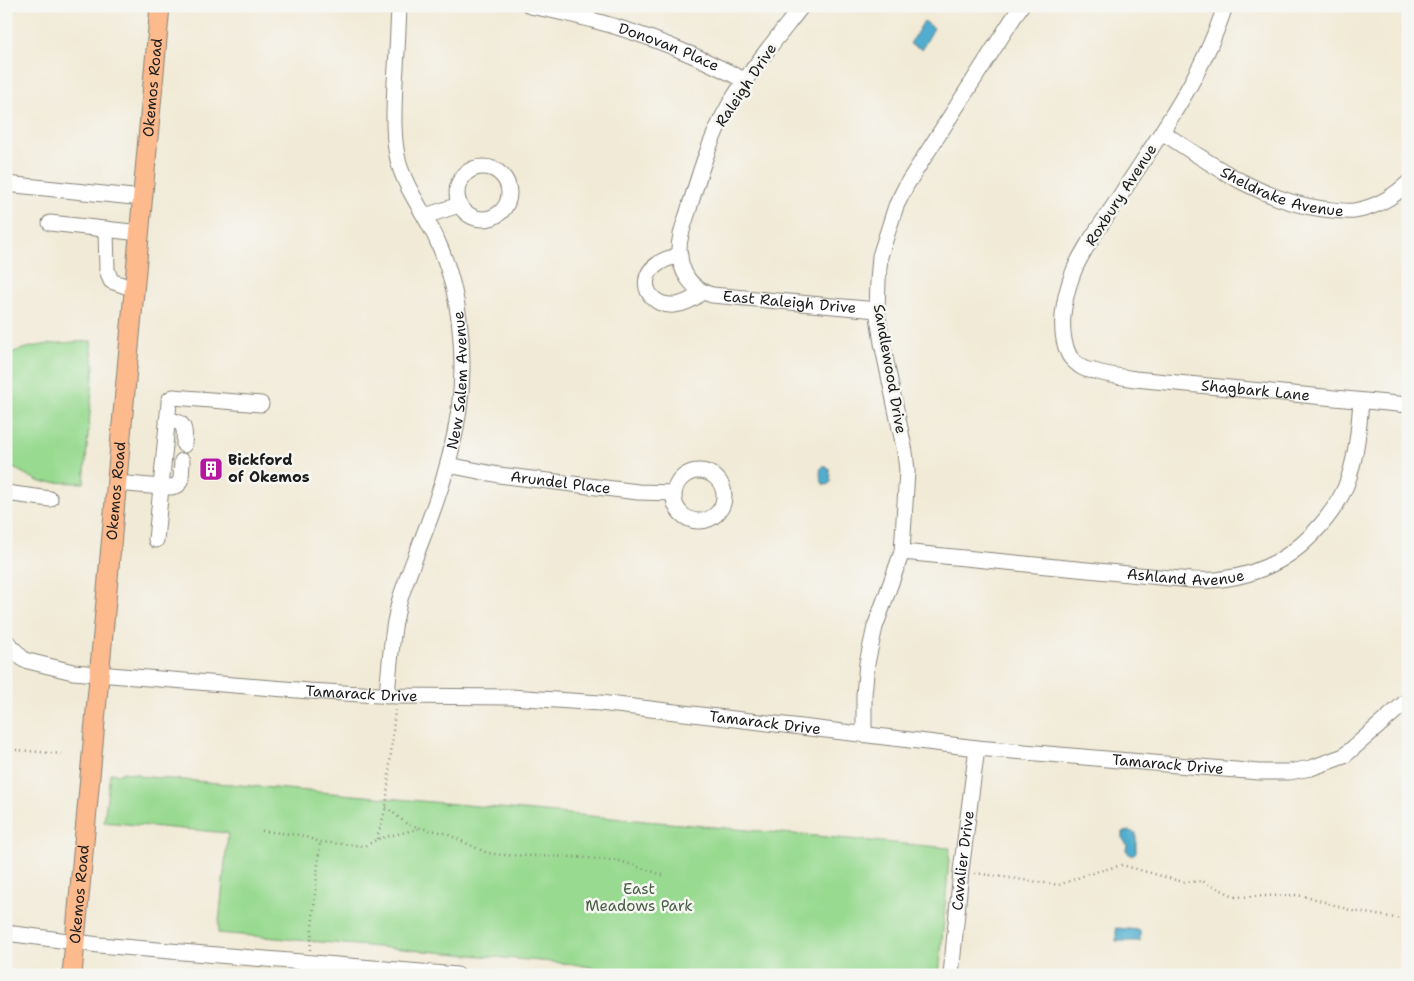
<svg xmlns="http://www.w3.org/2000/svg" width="1414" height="981" viewBox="0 0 1414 981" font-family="'Shantell Sans',sans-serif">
<rect width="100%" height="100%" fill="#f6f6f2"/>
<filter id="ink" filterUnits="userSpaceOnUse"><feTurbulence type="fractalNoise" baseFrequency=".02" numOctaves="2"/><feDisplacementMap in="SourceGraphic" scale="10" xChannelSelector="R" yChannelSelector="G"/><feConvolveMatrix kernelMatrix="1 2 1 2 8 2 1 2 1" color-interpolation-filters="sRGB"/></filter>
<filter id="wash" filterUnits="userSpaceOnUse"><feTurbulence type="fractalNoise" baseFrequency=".0096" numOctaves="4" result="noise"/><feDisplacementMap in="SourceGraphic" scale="20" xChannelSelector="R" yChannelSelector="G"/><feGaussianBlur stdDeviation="1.12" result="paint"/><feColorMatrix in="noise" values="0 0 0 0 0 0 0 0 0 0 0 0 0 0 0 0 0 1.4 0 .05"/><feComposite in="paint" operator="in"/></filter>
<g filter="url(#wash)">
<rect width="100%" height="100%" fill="#f1ead6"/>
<path fill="#99da91" stroke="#5a7b56" d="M91,341L94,366L84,483L40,482L6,464V355C33,343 63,343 91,341Z
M122,772L139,774V776L950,848L939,975H630L574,964L218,933L228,833L104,822L110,773L122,774Z"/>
<path fill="#51aecf" stroke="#366576" d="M924,21L934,28L922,49L910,44Z
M822,466H826L829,468L831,482L827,485L823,484C820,479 819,471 822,466Z
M1129,831L1136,833V852L1131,856L1126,850L1127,845L1123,839V832Z
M1116,928L1140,930V941H1116Z"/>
</g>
<g filter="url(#ink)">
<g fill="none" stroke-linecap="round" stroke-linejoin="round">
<g stroke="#868379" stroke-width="17">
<g id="minor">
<path id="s1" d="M530,6C584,16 637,31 687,53C707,61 726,71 746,81"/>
<path id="s2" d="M802,6C777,38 750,70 729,105C710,138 699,175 688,212C684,224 679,236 679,249C680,271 690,289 712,295L877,310"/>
<path id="s3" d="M1225,6C1203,76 1158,137 1118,199C1104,221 1082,249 1073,273C1064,297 1057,331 1069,355C1071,359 1079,366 1083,368C1086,370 1090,370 1094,371C1107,375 1121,377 1135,379L1408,405"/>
<path id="s4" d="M1162,132C1212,165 1262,201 1323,209C1333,210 1344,212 1354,211C1374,208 1393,197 1408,183"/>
<circle cx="483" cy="193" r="26"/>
<path d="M6,184L143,198"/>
<path d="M425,216L459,205"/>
<path d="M50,223L140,233"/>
<path d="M106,229L107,270L111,281L134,289"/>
<path d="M680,256C672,257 664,259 658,264C628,283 661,327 702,292"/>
<path d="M167,420C186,421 185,429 184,445"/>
<path id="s5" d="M448,465L499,475L638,492L674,493"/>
<circle cx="699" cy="496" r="25"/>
<path d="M117,483L161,487L169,403V400L173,397L261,404"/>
<path d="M6,493L50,499"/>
<path d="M156,540L161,487H171L178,485L181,479L182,461"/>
<path id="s6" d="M902,552L1191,580C1201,580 1212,581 1222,579C1241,577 1262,570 1280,560C1308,544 1340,508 1349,477C1357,452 1359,426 1361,401"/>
<path id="s7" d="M6,641L24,660L73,672L309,691L396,696L511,697L600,703L977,748L1259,772H1289L1311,768L1344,756L1408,700"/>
<path id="s8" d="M387,696C389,670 391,646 395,621C397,614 398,606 400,599C406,580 414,561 421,542C443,486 462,428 462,367C462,323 455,278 436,238C425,214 407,191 399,164C392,138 394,109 395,82C397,57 398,31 399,6"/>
<path d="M864,734V695L867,663L875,627L902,552L907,471L905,452L882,343L877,310L878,281L880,256L896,206L907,184L1021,6"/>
<path d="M6,933L99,945L457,975"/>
<path id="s9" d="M951,975L961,871L977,748"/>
</g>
</g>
<g stroke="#868379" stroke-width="21">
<g id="major">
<path id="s10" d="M72,975L160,6"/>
</g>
</g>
<path stroke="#868379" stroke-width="2.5" stroke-dasharray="1 4" stroke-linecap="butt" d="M6,749L62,754
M386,807L407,824L421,828L445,833L487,853L502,855L576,857L620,861L666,876
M262,831L300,835L320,842L364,846L373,842L377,839L418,829
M377,839L386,807L395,710
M975,873L1059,885L1088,874L1122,865L1183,882L1202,881L1236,897L1295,895L1309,897L1353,911L1408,920
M310,950L320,842"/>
<use href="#minor" stroke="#fff" stroke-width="15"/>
<use href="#major" stroke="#fcba8d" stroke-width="19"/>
</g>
</g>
<defs>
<g id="building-square" transform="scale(1.25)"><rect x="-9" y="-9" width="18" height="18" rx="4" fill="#b5179e" stroke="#f6f6f2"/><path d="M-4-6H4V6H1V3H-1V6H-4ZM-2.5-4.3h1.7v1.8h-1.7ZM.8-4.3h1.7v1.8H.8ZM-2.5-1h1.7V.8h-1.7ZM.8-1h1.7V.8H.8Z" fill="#fff"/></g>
</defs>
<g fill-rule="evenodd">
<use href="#building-square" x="211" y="469"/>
</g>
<g text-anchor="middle" stroke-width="5" stroke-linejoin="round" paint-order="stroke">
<g font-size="15" fill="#1c1c1c" stroke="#f6f6f2">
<text dy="5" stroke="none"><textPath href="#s1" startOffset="145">Donovan Place</textPath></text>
<text transform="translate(746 85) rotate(-56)" y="5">Raleigh Drive</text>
<text dy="5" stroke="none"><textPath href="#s10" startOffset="891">Okemos Road</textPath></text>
<text dy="5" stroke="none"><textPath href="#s4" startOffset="136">Sheldrake Avenue</textPath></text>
<text transform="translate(1121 195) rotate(-57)" y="5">Roxbury Avenue</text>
<text dy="5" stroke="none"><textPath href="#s2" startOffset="415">East Raleigh Drive</textPath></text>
<text transform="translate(890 369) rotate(80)" y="5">Sandlewood Drive</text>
<text dy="5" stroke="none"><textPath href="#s8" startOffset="326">New Salem Avenue</textPath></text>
<text dy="5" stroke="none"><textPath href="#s3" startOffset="586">Shagbark Lane</textPath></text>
<text dy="5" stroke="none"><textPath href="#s5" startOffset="114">Arundel Place</textPath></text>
<text dy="5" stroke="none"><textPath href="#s10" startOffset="486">Okemos Road</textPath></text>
<text dy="5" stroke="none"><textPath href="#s6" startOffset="285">Ashland Avenue</textPath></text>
<text dy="5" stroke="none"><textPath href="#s7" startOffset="366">Tamarack Drive</textPath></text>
<text dy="5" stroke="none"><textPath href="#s7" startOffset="771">Tamarack Drive</textPath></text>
<text dy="5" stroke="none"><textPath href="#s7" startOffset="1176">Tamarack Drive</textPath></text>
<text dy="5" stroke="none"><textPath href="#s9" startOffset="115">Cavalier Drive</textPath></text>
<text dy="5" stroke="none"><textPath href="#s10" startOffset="81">Okemos Road</textPath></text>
</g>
<g font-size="15" font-weight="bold" fill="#1c1c1c" stroke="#f6f6f2" text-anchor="start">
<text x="228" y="465">Bickford<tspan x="228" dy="17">of Okemos</tspan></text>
</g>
<g font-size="15" fill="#485e45" stroke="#f6f6f2">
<text x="639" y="894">East<tspan x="639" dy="17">Meadows Park</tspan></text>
</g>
</g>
<rect width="1414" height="981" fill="none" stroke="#f6f6f2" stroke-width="25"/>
</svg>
